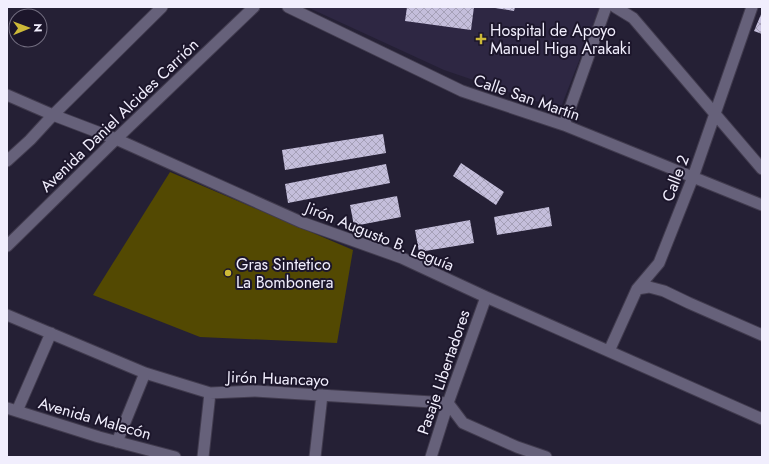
<svg xmlns="http://www.w3.org/2000/svg" width="769" height="464" viewBox="0 0 769 464" font-family="Jost,sans-serif">
<defs>
<pattern id="building-cross-hatch" width="8" height="8" patternUnits="userSpaceOnUse"><rect width="8" height="8" fill="#c4bedb"/><path d="M0 0l8 8M0 8l8-8" fill="none" stroke="#a5a0b7"/></pattern>
</defs>
<rect width="100%" height="100%" fill="#252035"/>
<path fill="#2e2743" d="M307,7H600L561,107L556,108L444,70Z"/>
<path fill="#534902" d="M170,172L353,250L337,343L200,337L93,295Z"/>
<path fill="url(#building-cross-hatch)" d="M407,7H474L471,30L405,21Z
M495,7H515L514,11L495,8Z
M762,12V34L754,31Z
M383,134L386,153L285,170L282,150Z
M461,163L504,192L496,205L453,176Z
M386,164L390,183L288,203L285,184Z
M397,196L401,217L354,226L350,205Z
M549,207L552,226L497,235L494,217Z
M470,220L474,243L419,252L415,230Z"/>
<g fill="none" stroke-linecap="round" stroke-linejoin="round">
<g stroke="#413b4e" stroke-width="13">
<path id="minor" d="M288,7L462,91L564,125L762,205
M615,7L633,18L762,169
M7,95L53,115L116,139L301,222L402,258L486,297L762,419
M564,125L606,7
M7,161L30,140L53,115L162,7
M7,246L116,139L254,7
M637,289L649,287L664,291L689,303L762,335
M7,315L145,373L210,393L255,391L448,403L463,423L517,447L546,457
M609,351L637,289L659,263L693,177L752,7
M7,408L99,437L175,457
M17,411L51,333
M117,442L145,373
M203,457L210,393
M315,457L322,395
M431,457L448,403L486,297"/>
</g>
<use href="#minor" stroke="#66617a" stroke-width="11"/>
</g>
<g fill="#cdb938" stroke="#1c162b" stroke-width="1.5">
<path d="M479 33h4v4h4v4h-4v4h-4v-4h-4v-4h4z"/>
<circle cx="228" cy="273" r="4"/>
</g>
<g text-anchor="middle" stroke-width="4" stroke-linejoin="round" paint-order="stroke">
<g font-size="16" fill="#f1eefd" stroke="#1c162b" text-anchor="start">
<text x="490" y="36">Hospital de Apoyo<tspan x="490" dy="18">Manuel Higa Arakaki</tspan></text>
<text x="236" y="270">Gras Sintetico<tspan x="236" dy="18">La Bombonera</tspan></text>
</g>
<g font-size="16" fill="#f1eefd" stroke="#1c162b">
<text transform="translate(527 97) rotate(19)" y="6">Calle San Martín</text>
<text transform="translate(119 115) rotate(-44)" y="6">Avenida Daniel Alcides Carrión</text>
<text transform="translate(675 178) rotate(-69)" y="6">Calle 2</text>
<text transform="translate(380 236) rotate(22)" y="6">Jirón Augusto B. Leguía</text>
<text transform="translate(443 372) rotate(-71)" y="6">Pasaje Libertadores</text>
<text transform="translate(278 378) rotate(2)" y="6">Jirón Huancayo</text>
<text transform="translate(95 418) rotate(16)" y="6">Avenida Malecón</text>
</g>
</g>
<rect width="769" height="464" fill="none" stroke="#f1eefd" stroke-width="16"/>
<g transform="translate(28 28) rotate(89)"><circle r="19" fill="#1c162b" stroke="#716c7f"/>
<path d="M0-3L7 15L0 10L-7 15Z" fill="#cdb938"/>
<text y="-6" font-size="11" font-weight="bold" text-anchor="middle" fill="#f1eefd">N</text>
</g>
</svg>
